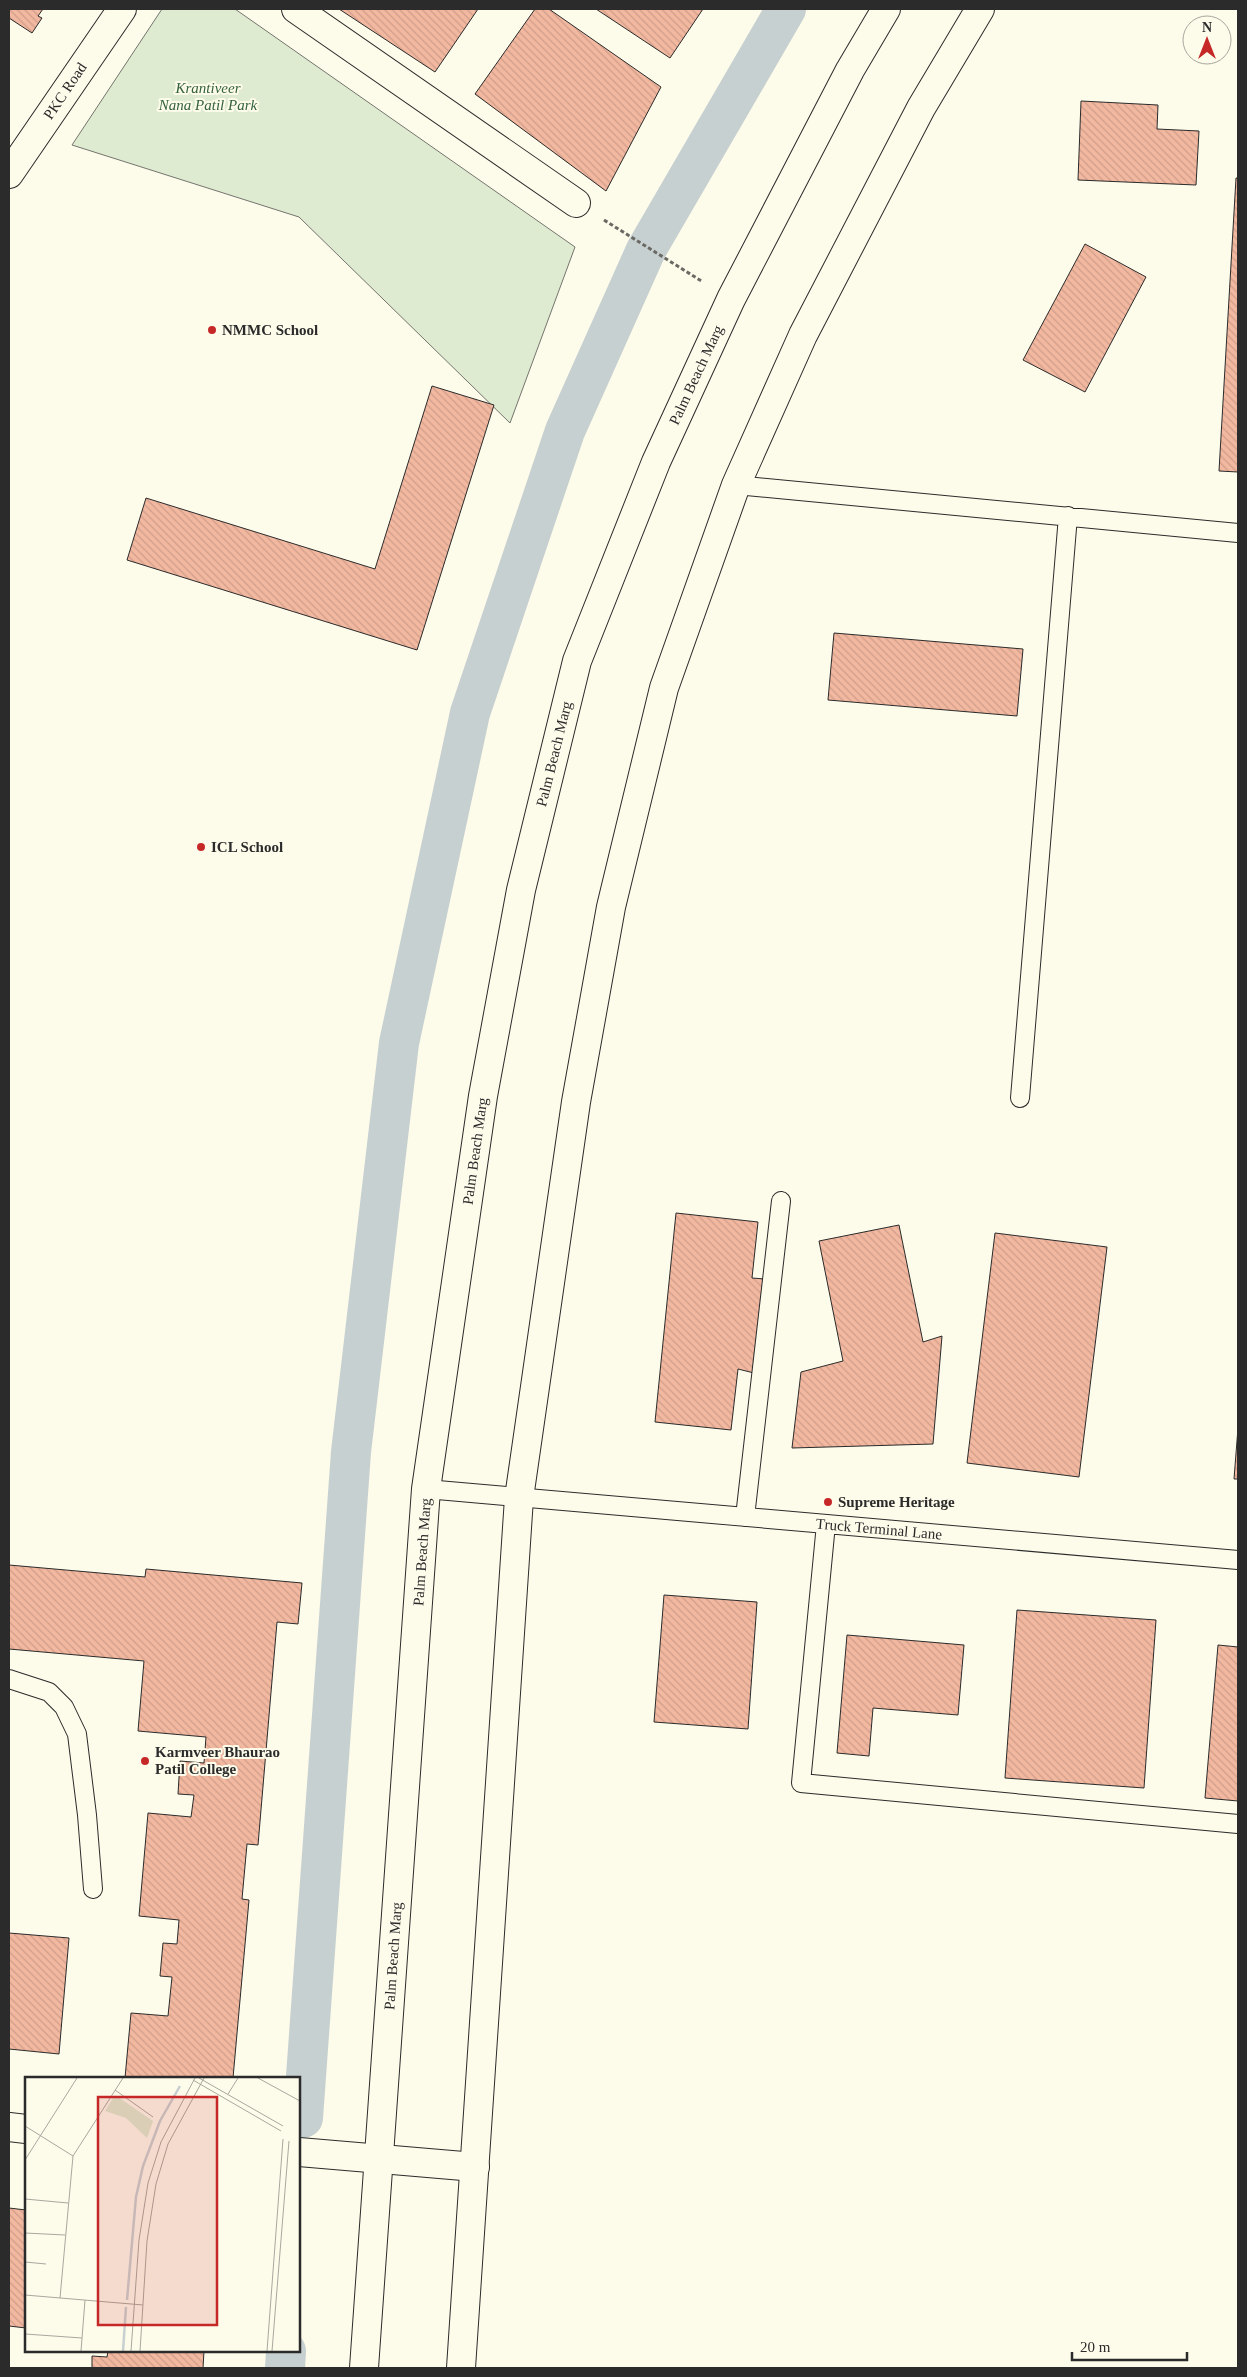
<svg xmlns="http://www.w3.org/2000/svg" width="1247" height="2377" viewBox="0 0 1247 2377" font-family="Georgia,serif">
<defs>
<pattern id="building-back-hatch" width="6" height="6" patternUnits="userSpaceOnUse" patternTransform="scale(1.25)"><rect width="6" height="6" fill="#f2b8a0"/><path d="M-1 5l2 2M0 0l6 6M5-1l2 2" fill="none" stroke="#d09e8a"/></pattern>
</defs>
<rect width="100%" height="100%" fill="#fdfbea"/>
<path fill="#deebd1" stroke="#74746e" d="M162,9H235L575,247L510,423L299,217L72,145Z"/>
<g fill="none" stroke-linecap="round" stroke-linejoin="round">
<path stroke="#c7d0d0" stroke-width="40" d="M303,2118L351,1452L399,1043L470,713L565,431L646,250L786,9
M285,2368L286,2351"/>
</g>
<path fill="url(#building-back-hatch)" stroke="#2b2b2b" d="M9,9H43L38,16L42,18L32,33L9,18Z
M339,9H478L435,72Z
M535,9H549L661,87L606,191L475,94Z
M596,9H703L670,58Z
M1081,101L1158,105L1157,129L1199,131L1196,185L1078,180Z
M1236,178H1238V472L1219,471Z
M1085,244L1146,277L1085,392L1023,360Z
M432,386L494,405L417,650L127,560L146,498L375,569Z
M834,633L1023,649L1017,716L828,700Z
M676,1213L758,1222L752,1278L765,1279L754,1373L738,1369L731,1430L655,1422Z
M899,1225L923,1342L942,1336L933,1444L792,1448L801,1372L843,1361L819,1241Z
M995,1233L1107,1247L1079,1477L967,1463Z
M1238,1428V1479H1234Z
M9,1565L145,1577L146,1569L302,1583L298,1624L277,1622L258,1845L247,1844L242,1899L249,1900L233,2078H125L131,2013L168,2016L172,1977L160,1976L163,1943L177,1944L179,1920L139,1916L148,1813L191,1817L194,1795L178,1794L180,1761L204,1763L206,1737L138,1731L144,1661L9,1649Z
M664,1595L757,1602L748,1729L654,1722Z
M1017,1610L1156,1620L1144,1788L1005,1778Z
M847,1635L964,1645L958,1715L873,1708L869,1756L837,1753Z
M1218,1645L1238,1647V1801L1205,1798Z
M9,1933L69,1938L59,2054L9,2049Z
M9,2208L26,2210V2328L9,2326Z
M108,2351H204L203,2368H92V2356L107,2357Z"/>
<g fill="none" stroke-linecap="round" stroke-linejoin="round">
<g stroke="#2b2b2b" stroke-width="20">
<path id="service" d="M736,485L1238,533
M1020,1098L1068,516
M426,1489L1238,1560
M745,1517L781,1201
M826,1524L801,1783L1238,1824
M9,1679L49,1692L64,1707L77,1734L87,1815L93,1889"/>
</g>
<g stroke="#2b2b2b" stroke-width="30">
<path id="minor" d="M296,9L576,203
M9,174L122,9"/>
</g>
<g stroke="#2b2b2b" stroke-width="30">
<path id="tertiary" d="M9,2127L26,2129
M299,2152L475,2167"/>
</g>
<g stroke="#2b2b2b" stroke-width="30">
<path id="primary" d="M364,2368L426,1489L483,1096L521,890L577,661L656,462L731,299L850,70L886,9
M461,2368L519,1498L576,1102L611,907L664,688L736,485L803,335L921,108L980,9"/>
</g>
<path stroke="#6a6964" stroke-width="3" stroke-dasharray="4 2.5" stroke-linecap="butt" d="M604,220L703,282"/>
<use href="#service" stroke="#fdfbea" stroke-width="18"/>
<use href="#minor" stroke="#fdfbea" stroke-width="28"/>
<use href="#tertiary" stroke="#fdfbea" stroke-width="28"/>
<use href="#primary" stroke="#fdfbea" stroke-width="28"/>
</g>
<g fill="#c62828" stroke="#fdfbea" stroke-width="2">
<circle cx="212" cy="330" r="5"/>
<circle cx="201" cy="847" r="5"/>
<circle cx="828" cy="1502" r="5"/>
<circle cx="145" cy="1761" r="5"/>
</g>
<g text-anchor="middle" stroke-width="4" stroke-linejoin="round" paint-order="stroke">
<g font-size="15" font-style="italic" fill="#34623c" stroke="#fdfbea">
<text x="208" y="93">Krantiveer<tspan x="208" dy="17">Nana Patil Park</tspan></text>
</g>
<g font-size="15" fill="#2b2b2b" stroke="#fdfbea">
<text transform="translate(65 91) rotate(-56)" y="5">PKC Road</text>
<text transform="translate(696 375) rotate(-65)" y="5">Palm Beach Marg</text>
<text transform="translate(554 754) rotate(-76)" y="5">Palm Beach Marg</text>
<text transform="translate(475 1151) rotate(-82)" y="5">Palm Beach Marg</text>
<text transform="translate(879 1529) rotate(5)" y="5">Truck Terminal Lane</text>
<text transform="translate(422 1552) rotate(-86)" y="5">Palm Beach Marg</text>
<text transform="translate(393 1956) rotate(-86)" y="5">Palm Beach Marg</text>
</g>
<g font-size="15" font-weight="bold" fill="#2b2b2b" stroke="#fdfbea" text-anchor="start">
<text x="222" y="335">NMMC School</text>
<text x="211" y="852">ICL School</text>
<text x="838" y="1507">Supreme Heritage</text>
<text x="155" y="1757">Karmveer Bhaurao<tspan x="155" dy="17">Patil College</tspan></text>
</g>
</g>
<g transform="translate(25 2077)">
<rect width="275" height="275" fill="#fdfbea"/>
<path d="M90,18L128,44L122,61L101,41L80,34Z" fill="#deebd1"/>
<path fill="none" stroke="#c7d0d0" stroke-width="2.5" d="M102,223L111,120L118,89L135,44L155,9M98,274L101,230"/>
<path fill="none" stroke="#a9a89e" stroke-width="1" d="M174,1L258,49M233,1L275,24M168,3L256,54M90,13L128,40M203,17L213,1M0,49L48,79M0,83L52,1M0,122L43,126M0,156L40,158M0,185L21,187M0,218L118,228M35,221L48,79L98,1M0,257L57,261M56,274L60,223M106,274L114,163L123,106L136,65L170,1M115,274L122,164L131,107L143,67L179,1M242,274L258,62M247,274L264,64"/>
<path fill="#c62828" fill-opacity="0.15" stroke="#c62828" stroke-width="2.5" d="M73,20H192V248H73Z"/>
<rect width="275" height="275" fill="none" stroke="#2b2b2b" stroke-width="2.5"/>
</g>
<rect width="1247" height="2377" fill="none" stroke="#2b2b2b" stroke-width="20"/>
<g transform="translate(1207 40)"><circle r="24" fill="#fdfbea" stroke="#a9a89e"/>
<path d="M0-4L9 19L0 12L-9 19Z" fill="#c62828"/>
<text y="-8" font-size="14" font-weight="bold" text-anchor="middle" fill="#2b2b2b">N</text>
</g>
<path d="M1072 2352v8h115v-8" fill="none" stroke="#2b2b2b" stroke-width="2.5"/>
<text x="1080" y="2352" font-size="15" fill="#2b2b2b" stroke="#fdfbea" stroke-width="4" paint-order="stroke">20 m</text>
</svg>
